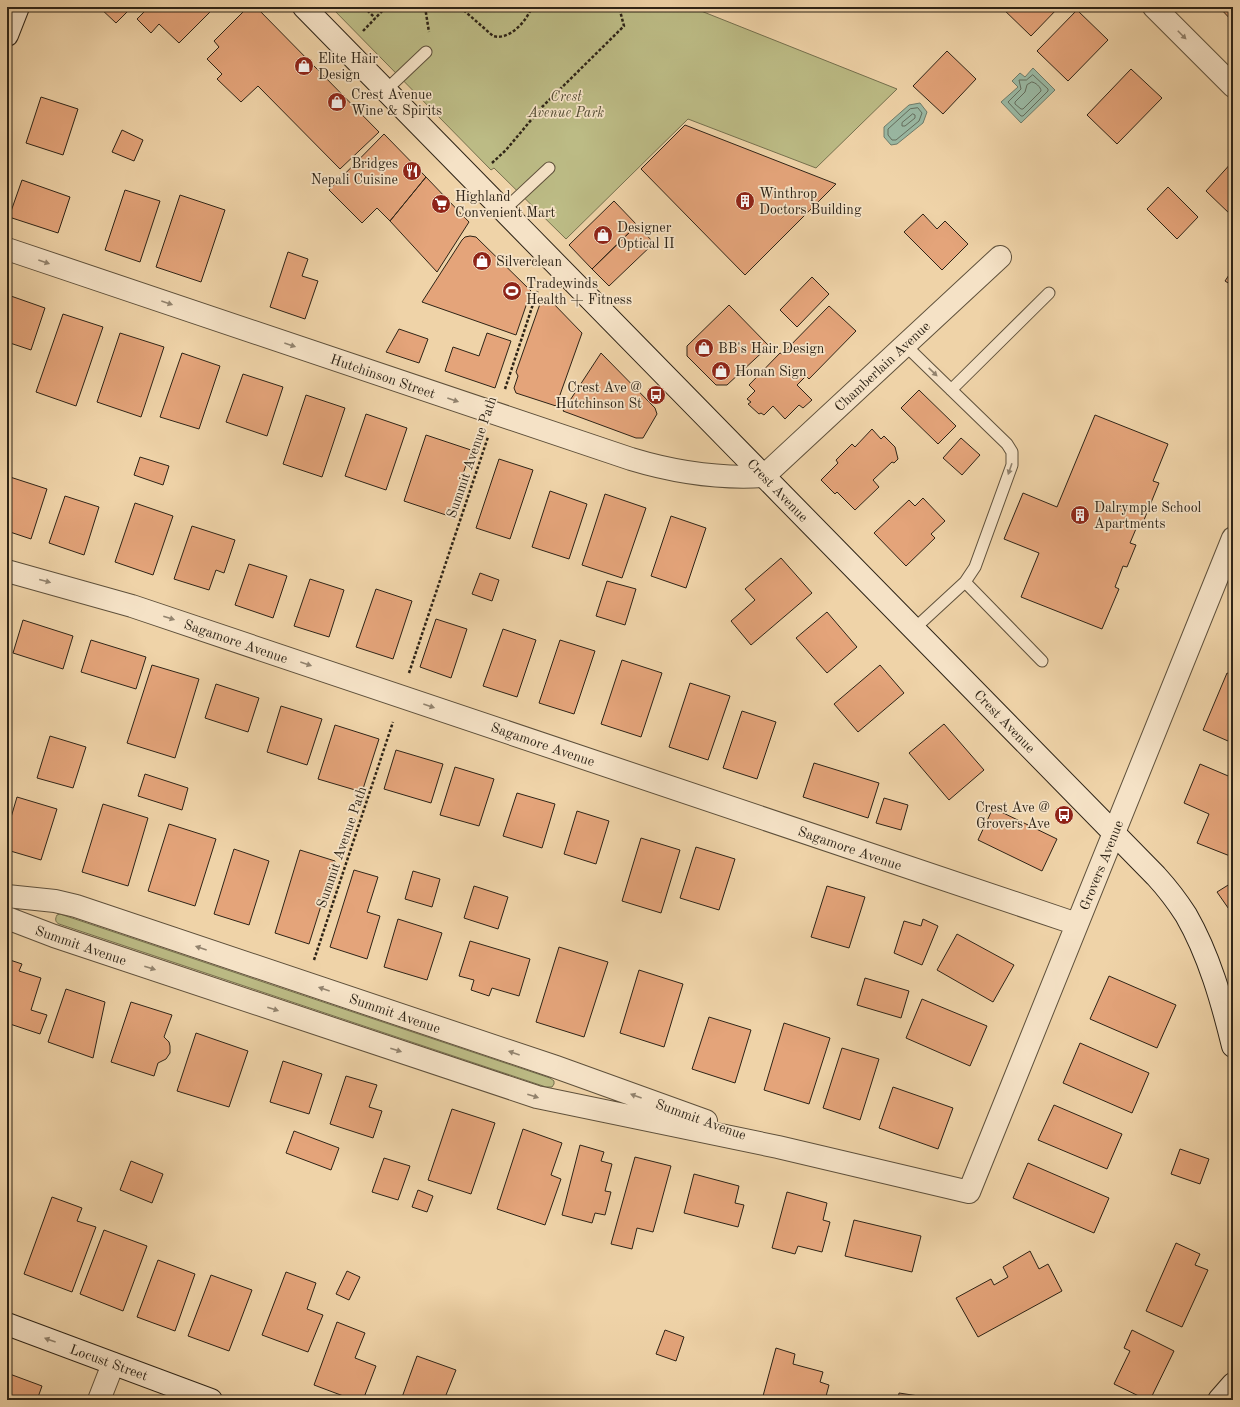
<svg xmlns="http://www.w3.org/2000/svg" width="1240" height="1407" viewBox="0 0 1240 1407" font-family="'Old Standard TT',serif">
<rect width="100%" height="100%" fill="#efd3a8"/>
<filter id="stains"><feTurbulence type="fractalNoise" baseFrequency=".005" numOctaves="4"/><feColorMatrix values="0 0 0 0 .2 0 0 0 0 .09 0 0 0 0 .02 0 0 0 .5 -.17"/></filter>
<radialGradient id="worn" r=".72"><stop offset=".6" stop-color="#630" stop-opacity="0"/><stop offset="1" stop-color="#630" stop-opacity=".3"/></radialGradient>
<path fill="#bcbb85" stroke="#75704e" d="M331,7H691L897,89L816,168L688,119L566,239L494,168L491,170Z
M60,914L550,1078L554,1081V1084L552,1087H546L59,924C55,922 55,919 57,915Z"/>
<path fill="#9ab9a4" stroke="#6f7d6c" d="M1033,68L1055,90L1021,123L1001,102L1018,87L1012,81L1020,73L1025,77Z
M920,103L927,112L923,123L897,144L891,145L884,137V127L909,105Z"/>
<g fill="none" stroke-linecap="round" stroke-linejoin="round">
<path stroke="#646e5e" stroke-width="1" d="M1033,75L1048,89V91L1023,116H1021L1008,102L1021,89L1019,80H1026Z
M1032,82C1035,82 1041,87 1041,91L1023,109H1021L1015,104V102L1025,92L1027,85Z
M918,108L922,113L919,121L896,140H892L888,135V129L910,109Z
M913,114L915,115V118L905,126H902V123Z"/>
</g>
<path fill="#e4a47a" stroke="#2e2417" d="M99,7H132L116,23Z
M149,7H215L179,43L159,24L151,33L137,19Z
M248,7H256L379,132L340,169L258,86L241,102L217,79L222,74L207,59L219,47L214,41Z
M1001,7H1059L1031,36Z
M1219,7H1233V22Z
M1077,10L1108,40L1068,81L1037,51Z
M947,51L976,79L943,114L913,86Z
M1131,69L1162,98L1117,144L1087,115Z
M41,97L78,109L63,155L26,143Z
M685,125L836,184L745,275L641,169Z
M122,130L143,140L134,161L112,152Z
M384,134L426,177L390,221L377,208L362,223L329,190Z
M1233,161V213L1231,215L1206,191Z
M426,177L469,222L437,272L390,221Z
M22,180L70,197L58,233L9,217Z
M1168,187L1198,217L1177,239L1147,209Z
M125,190L160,201L140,262L105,250Z
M180,195L225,210L201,282L156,267Z
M614,201L637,225L592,269L569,245Z
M923,214L937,229L945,221L968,244L942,270L904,232Z
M637,225L654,243L609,286L592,269Z
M470,236L476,237L531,291L516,335L422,302L462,240L465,237Z
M288,252L308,259L302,276L318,281L305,319L270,307Z
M1233,269V286L1225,281Z
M812,277L829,294L797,327L780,310Z
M8,295L45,308L31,350L7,342Z
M550,300L582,333L556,406L516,393L514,388L518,376L516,372L541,301Z
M729,305L769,346L727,385H716L687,356V346Z
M829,306L856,331L809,379L806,376L797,385L812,400L803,408L799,405L785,419L773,406L764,415L761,413L759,414L748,404L751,402L747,399L755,391L749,385L780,353L782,354Z
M63,314L103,327L76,406L36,392Z
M399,329L428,339L419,363L386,352Z
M120,333L164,347L141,417L97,402Z
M487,333L511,341L495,388L445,371L453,347L479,356Z
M182,353L220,366L199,429L160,417Z
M601,353L655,408L657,414L643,438H636L563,411Z
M243,374L283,387L267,436L226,422Z
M919,390L956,426L938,444L901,408Z
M306,395L345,408L322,477L283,464Z
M366,414L407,428L386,490L345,476Z
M1095,415L1168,444L1153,481L1159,483L1142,525L1138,524L1130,543L1136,545L1127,567L1123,566L1115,587L1119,589L1102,629L1021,597L1039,553L1004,539L1023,493L1057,507Z
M872,429L881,439L884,436L895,447L898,459L894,463L892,462L873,480L879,487L855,510L837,492L835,494L821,480L838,463L836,460L852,444L855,447Z
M426,435L471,450L449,516L404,501Z
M961,438L980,455L962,475L943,458Z
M140,457L169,466L163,485L134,475Z
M499,459L533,470L510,539L476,528Z
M7,476L47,489L31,539L7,531Z
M550,491L587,504L569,559L532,547Z
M605,494L646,508L622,578L582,565Z
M65,496L99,507L84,555L49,543Z
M923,498L945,521L931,534L935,538L906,566L874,533L909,500L915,506Z
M135,503L173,516L153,575L115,562Z
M671,516L706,528L686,588L651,576Z
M192,526L235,540L224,573L216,570L209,590L174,579Z
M781,558L812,593L751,645L731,621L755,600L745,589Z
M249,564L287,576L273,618L235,605Z
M480,573L499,580L492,601L472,594Z
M310,579L344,590L329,637L294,626Z
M607,581L636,589L625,625L596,616Z
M376,589L412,601L393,659L356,647Z
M827,612L857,647L827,673L796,638Z
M436,619L467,629L451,678L420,667Z
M23,620L73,636L63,669L13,653Z
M503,629L536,640L517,697L483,686Z
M91,640L146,657L136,689L81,672Z
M560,640L595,651L574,714L539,703Z
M622,660L662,673L641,737L601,724Z
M152,665L199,679L175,758L127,743Z
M880,665L904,693L858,732L834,704Z
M1227,673L1233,675V732H1232L1228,741L1203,730Z
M690,683L730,696L708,760L669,747Z
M216,684L259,698L248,732L205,718Z
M281,706L322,719L307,765L267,752Z
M742,711L776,722L757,779L723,768Z
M944,724L984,770L949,800L909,753Z
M335,725L379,739L362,792L318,779Z
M50,736L86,747L73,788L37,778Z
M396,750L443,764L431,803L384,789Z
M814,763L879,783L868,818L803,797Z
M1200,764L1233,778V849L1230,856L1197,843L1209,814L1184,803Z
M455,767L494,779L479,826L440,815Z
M145,774L188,788L182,810L138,796Z
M517,793L555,804L542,848L503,836Z
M17,797L57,809L41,860L7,850V831Z
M884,798L908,805L901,830L876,823Z
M103,804L148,818L128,886L82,872Z
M993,808L1057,839L1042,871L978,840Z
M577,811L609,821L596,864L564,854Z
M169,824L216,839L195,906L148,891Z
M641,838L680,850L661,913L622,901Z
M696,847L735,859L719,910L680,898Z
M234,849L269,861L249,925L214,914Z
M300,850L335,861L309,944L275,933Z
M354,870L378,877L367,912L380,916L367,959L330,947Z
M413,871L440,879L432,907L405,899Z
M1233,882V915L1217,892Z
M474,886L508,897L498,929L464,918Z
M827,886L865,897L849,948L811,937Z
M398,919L442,933L427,980L384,967Z
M923,919L938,926L922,965L894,953L904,921L921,926Z
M957,934L1014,965L993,1002L937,970Z
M470,941L530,959L519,996L492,988L489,996L471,990L474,980L459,976Z
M559,947L608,962L584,1037L536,1022Z
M7,959L22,964L19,971L41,978L31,1010L47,1015L40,1034L7,1023Z
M639,970L683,984L664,1047L620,1033Z
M1109,976L1176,1005L1157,1048L1090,1019Z
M865,978L909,991L901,1018L857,1005Z
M66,989L105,1002L93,1058L48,1042Z
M922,999L987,1026L970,1066L906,1038Z
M131,1002L172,1015L164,1037L169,1042L170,1046V1053L166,1059L158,1063L154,1076L111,1062Z
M709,1017L751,1030L735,1083L692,1069Z
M784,1023L830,1038L809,1104L764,1090Z
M196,1033L248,1051L229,1107L177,1091Z
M1080,1043L1149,1073L1132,1113L1063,1083Z
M842,1048L879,1059L860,1120L823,1108Z
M283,1061L322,1074L309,1114L270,1102Z
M346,1076L377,1085L369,1107L382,1111L373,1138L330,1124Z
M893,1087L953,1108L938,1149L879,1128Z
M1054,1105L1122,1134L1107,1169L1038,1140Z
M452,1109L495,1123L471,1194L428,1180Z
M523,1129L562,1143L551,1175L561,1179L545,1225L497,1209Z
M294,1131L339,1148L331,1170L286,1153Z
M580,1145L604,1152L601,1161L612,1164L605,1191L611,1192L605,1215L595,1213L592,1223L562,1215Z
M1180,1149L1209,1159L1200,1184L1171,1174Z
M635,1157L671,1166L653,1232L637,1228L632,1249L611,1244Z
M384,1158L410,1166L398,1200L372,1192Z
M131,1161L163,1174L152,1203L120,1190Z
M1028,1163L1109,1198L1094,1233L1013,1198Z
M694,1174L739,1186L735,1203L744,1205L738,1227L684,1213Z
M418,1190L433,1196L427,1212L412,1207Z
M787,1192L827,1203L823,1220L830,1222L822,1252L798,1246L795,1254L772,1248Z
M52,1197L82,1208L77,1221L96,1227L72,1292L24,1274Z
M854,1220L921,1236L912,1272L845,1256Z
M104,1230L147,1246L123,1311L80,1294Z
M1176,1243L1200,1254L1195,1265L1208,1270L1182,1327L1146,1311Z
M1030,1251L1039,1269L1048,1264L1062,1291L978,1337L956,1298L991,1279L994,1285L1008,1277L1003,1267Z
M158,1260L195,1274L175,1331L137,1317Z
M347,1271L360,1277L349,1300L336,1294Z
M286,1272L316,1283L307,1309L323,1315L308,1352L262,1335Z
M211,1275L252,1290L229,1351L188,1336Z
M337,1322L365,1333L355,1358L376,1366L363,1400H354L314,1385Z
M665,1330L684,1337L676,1361L656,1354Z
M1132,1330L1174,1351L1150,1400H1147L1114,1384L1130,1351L1124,1348Z
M776,1348L795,1354L793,1364L823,1372L820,1382L829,1385L825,1400H776L763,1396Z
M417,1356L456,1370L444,1400H401Z
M7,1373L42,1386L37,1400H7Z
M899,1393L932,1398V1400H898Z"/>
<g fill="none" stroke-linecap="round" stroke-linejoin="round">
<g stroke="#5e503b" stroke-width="13">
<path id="lane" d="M386,90L426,52
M504,210L549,168
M905,345L1007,444L1012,452V465L975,567L965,582
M951,390L1049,293
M914,629L965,582L1042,661"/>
</g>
<g stroke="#5e503b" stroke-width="24">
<path id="street" d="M1154,7L1233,86
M7,249L631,459C674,472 718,479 764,476L1000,257
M7,571L132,606L1077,924
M7,896L55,901L76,906L556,1067L706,1121
M7,918L54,936L537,1097L778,1147L969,1192L1233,538
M99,1400L113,1364"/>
</g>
<g stroke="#2e2417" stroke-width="24">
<path id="secondary" d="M304,7L1156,876C1167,888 1177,901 1186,915C1209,955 1222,1001 1233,1046
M7,35L18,7
M7,1324L211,1400
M1219,1400L1233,1384"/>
</g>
<path stroke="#2e2417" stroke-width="2.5" stroke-dasharray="3 2" stroke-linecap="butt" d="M364,7L375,18
M425,7L429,32
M460,7L493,36C510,41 527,20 532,7
M363,31L386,7
M492,163L506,150L542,107L624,26L619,7
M505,389L540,283
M409,673L488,437
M314,960L393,722"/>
<use href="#lane" stroke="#f5e2c6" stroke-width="11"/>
<use href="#street" stroke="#f5e2c6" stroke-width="22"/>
<use href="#secondary" stroke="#f5e2c6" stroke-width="22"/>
</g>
<defs><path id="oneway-solid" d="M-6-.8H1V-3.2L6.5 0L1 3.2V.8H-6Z"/></defs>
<g fill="#92836e">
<use href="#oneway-solid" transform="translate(1182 35) rotate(45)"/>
<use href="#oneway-solid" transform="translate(44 262) rotate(19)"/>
<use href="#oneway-solid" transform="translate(167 303) rotate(19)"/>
<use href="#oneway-solid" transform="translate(290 345) rotate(19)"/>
<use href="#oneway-solid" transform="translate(933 372) rotate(44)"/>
<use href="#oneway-solid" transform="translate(453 400) rotate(19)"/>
<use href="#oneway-solid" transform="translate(1010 469) rotate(109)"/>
<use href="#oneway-solid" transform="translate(45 581) rotate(15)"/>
<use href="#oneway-solid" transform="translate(169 618) rotate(18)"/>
<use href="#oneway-solid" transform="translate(306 664) rotate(19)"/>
<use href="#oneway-solid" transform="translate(429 706) rotate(19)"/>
<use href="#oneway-solid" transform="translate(201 948) rotate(-161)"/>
<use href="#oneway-solid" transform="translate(150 968) rotate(18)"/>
<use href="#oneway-solid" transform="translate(324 989) rotate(-161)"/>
<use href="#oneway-solid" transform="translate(273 1009) rotate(18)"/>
<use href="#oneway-solid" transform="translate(396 1050) rotate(18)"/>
<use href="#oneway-solid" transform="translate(514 1053) rotate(-161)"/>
<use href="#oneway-solid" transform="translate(533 1096) rotate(18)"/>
<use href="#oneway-solid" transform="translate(636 1096) rotate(-160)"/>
<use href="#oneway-solid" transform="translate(50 1340) rotate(-160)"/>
</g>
<defs>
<g id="shop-disc" transform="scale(1)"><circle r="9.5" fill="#8f2418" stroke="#f5e2c6"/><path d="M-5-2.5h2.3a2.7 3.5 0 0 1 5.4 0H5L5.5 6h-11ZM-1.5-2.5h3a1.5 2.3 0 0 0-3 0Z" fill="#fff"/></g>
<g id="restaurant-disc" transform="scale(1)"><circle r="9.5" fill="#8f2418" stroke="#f5e2c6"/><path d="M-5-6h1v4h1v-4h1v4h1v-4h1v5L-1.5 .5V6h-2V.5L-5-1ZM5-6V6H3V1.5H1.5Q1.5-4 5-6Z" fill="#fff"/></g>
<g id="building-disc" transform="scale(1)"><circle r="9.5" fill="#8f2418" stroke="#f5e2c6"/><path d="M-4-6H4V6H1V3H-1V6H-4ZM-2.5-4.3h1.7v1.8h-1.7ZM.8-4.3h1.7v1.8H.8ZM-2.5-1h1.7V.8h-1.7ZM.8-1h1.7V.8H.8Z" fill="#fff"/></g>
<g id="supermarket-disc" transform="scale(1)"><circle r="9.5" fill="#8f2418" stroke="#f5e2c6"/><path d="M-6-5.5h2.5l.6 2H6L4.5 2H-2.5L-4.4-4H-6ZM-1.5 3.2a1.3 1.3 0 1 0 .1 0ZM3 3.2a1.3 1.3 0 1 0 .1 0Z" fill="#fff"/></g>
<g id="stadium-disc" transform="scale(1)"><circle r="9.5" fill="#8f2418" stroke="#f5e2c6"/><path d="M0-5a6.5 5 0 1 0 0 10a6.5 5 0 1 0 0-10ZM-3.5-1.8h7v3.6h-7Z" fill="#fff"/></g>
<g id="bus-disc" transform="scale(1)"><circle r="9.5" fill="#8f2418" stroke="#f5e2c6"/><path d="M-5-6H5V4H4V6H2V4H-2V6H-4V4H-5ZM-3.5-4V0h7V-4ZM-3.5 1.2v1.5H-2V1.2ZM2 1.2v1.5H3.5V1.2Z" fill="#fff"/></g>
</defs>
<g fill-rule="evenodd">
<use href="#shop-disc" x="304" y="66"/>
<use href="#shop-disc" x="337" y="102"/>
<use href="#restaurant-disc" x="412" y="171"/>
<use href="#building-disc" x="745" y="201"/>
<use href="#supermarket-disc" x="441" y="204"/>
<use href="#shop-disc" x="603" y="235"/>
<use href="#shop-disc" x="482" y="261"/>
<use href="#stadium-disc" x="512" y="291"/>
<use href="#shop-disc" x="704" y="348"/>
<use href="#shop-disc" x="721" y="371"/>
<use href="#bus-disc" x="656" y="395"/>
<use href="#building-disc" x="1080" y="515"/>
<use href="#bus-disc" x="1064" y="815"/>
</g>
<g text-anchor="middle" stroke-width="3.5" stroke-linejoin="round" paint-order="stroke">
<g font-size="14" fill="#2e2417" stroke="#f5e2c6" text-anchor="start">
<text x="318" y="63">Elite Hair<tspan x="318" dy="16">Design</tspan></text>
<text x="351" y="99">Crest Avenue<tspan x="351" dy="16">Wine &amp; Spirits</tspan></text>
<text x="398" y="168" text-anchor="end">Bridges<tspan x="398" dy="16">Nepali Cuisine</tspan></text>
<text x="759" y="198">Winthrop<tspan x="759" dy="16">Doctors Building</tspan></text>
<text x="455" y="201">Highland<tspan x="455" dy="16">Convenient Mart</tspan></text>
<text x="617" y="232">Designer<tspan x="617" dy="16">Optical II</tspan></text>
<text x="496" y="266">Silverclean</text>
<text x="526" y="288">Tradewinds<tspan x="526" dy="16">Health + Fitness</tspan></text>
<text x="718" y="353">BB's Hair Design</text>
<text x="735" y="376">Honan Sign</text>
<text x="642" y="392" text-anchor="end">Crest Ave @<tspan x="642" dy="16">Hutchinson St</tspan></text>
<text x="1094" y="512">Dalrymple School<tspan x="1094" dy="16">Apartments</tspan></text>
<text x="1050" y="812" text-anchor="end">Crest Ave @<tspan x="1050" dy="16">Grovers Ave</tspan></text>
</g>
<g font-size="14" font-style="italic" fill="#524a32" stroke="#f5e2c6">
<text x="566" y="101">Crest<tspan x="566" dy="16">Avenue Park</tspan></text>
</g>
<g font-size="14" fill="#2e2417" stroke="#f5e2c6">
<text transform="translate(882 366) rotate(-43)" y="5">Chamberlain Avenue</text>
<text transform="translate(383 376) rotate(19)" y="5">Hutchinson Street</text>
<text transform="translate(471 457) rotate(-71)" y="5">Summit Avenue Path</text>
<text transform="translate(778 490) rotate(46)" y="5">Crest Avenue</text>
<text transform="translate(236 641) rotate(19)" y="5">Sagamore Avenue</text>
<text transform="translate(1005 721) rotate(46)" y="5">Crest Avenue</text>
<text transform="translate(543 744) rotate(19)" y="5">Sagamore Avenue</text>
<text transform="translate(341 847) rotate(-71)" y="5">Summit Avenue Path</text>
<text transform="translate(850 848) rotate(19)" y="5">Sagamore Avenue</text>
<text transform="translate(1101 865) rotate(-68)" y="5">Grovers Avenue</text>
<text transform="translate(81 945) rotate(19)" y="5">Summit Avenue</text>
<text transform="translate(395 1013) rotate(19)" y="5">Summit Avenue</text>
<text transform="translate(701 1119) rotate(20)" y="5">Summit Avenue</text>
<text transform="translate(109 1362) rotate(20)" y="5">Locust Street</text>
</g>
</g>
<rect width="1240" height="1407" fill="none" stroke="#efd3a8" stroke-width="24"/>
<rect x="8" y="8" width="1224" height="1391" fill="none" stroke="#2e2417" stroke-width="2"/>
<rect x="12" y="12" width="1216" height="1383" fill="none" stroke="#2e2417"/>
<rect width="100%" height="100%" filter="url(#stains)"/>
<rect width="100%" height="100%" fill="url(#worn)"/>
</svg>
